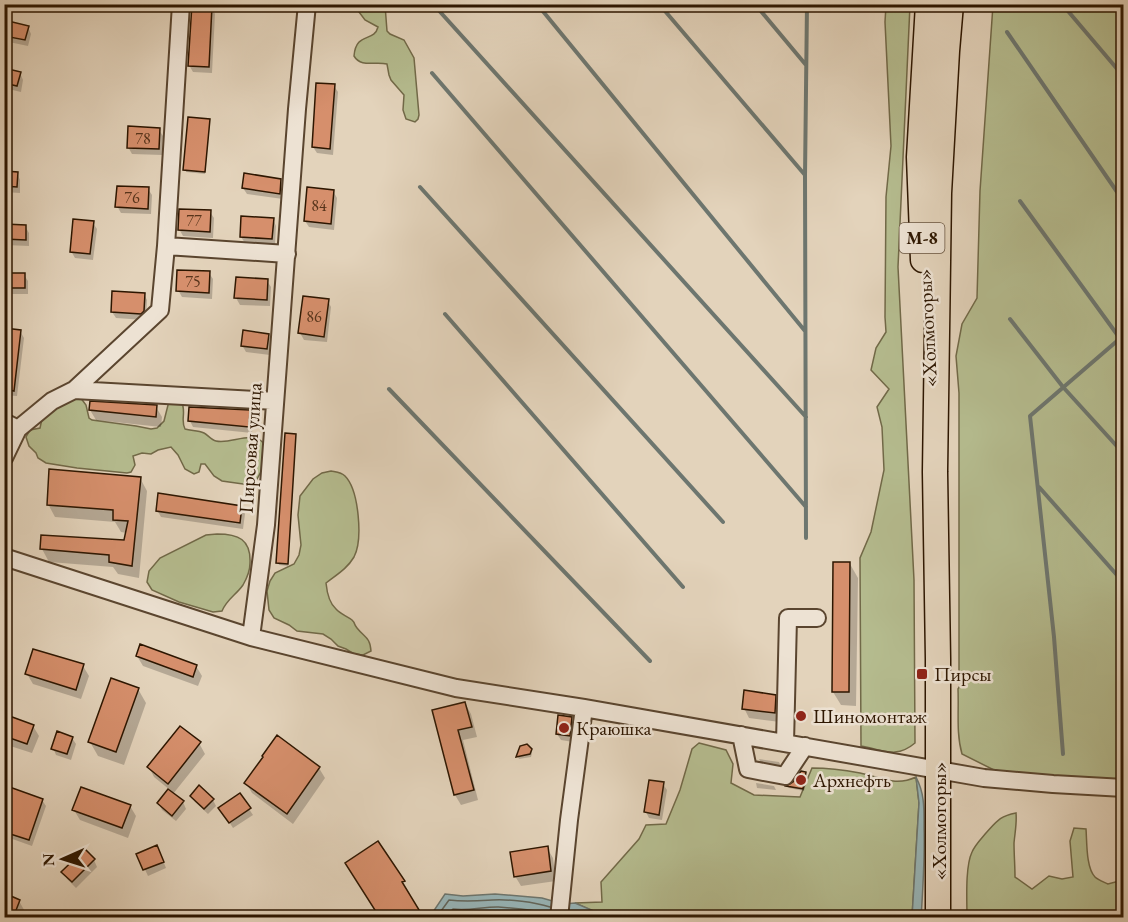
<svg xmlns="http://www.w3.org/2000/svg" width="1128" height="922" viewBox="0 0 1128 922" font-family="'EB Garamond',serif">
<rect width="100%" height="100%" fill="#e3d3bb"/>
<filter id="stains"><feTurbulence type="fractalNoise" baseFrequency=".00333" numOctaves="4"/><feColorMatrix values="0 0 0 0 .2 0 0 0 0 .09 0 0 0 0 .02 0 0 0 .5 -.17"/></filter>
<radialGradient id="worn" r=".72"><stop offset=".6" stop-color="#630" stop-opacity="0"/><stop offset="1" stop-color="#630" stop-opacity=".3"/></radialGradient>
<path fill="#b5bc8f" stroke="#716948" stroke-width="1.5" d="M377,4L385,5L387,31L390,34L404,40L414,58L419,115L418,119L415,122L406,119L403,110L404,95L391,80L389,75L387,64C375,61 361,68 354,56C356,31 374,43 378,27L365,20L359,12L362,8L372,7Z
M886,5H910L898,267L914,580L915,743C896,759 884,750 861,746L860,558L871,532L884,470L882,427L877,407L889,389L871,370L876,348L886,332L885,317L886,197L891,146L885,22Z
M993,5H1123V782L1027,775L994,770L962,754C956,733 959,711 958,689C962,683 963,676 959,670V393L956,356L962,324L977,298L980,191Z
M80,397L86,405L89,418L92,420L136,426L151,429L157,428L164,421L168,405L172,400L181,401C187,411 180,420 185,429C191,431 198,430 204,433C208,435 211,440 216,441C232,445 254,428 266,446L263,468L257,479L250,485L222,481L214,476L205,464H201L199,472L194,474L185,469L178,455L171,447L158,450L151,454L142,453L133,456L135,465L131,472L127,473L77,468L46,463L38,458L36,453L29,446L26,437L30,430L40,428L42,419L61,401Z
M331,471C336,472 341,472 345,476C359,490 363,540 354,557C347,569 336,575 326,583C327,593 329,603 336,609C340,614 347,616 352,620C356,624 353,623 357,628C365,638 370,637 371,651L363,655L354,654L346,649L338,646L331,639L323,634L297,631L289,625L274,618L269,610L267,591L270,581L275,573L294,564L299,555L301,545L298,515L300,496L313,479L322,473Z
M217,534C238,534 251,539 250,563C250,571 247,578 243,585C236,595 227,599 222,611L213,612L179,602L152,590L147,582L149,571L160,558L206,535Z
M699,743L726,750L733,764L731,783L754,795L800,797L812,768C828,768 844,770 860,773C881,777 895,787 916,777L919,803L912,917L608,918L575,903L602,902L601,882L639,839L646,825L666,824L680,790L692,749Z
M1016,813C1017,823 1015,832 1014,843C1014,854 1015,866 1015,877L1032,889L1049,876L1062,879L1073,877L1070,841L1074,828L1086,829C1087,842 1086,868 1095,877C1098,880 1104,882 1108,884L1123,880V917H967C967,900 965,867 972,852C975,845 981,839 986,833C997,821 1000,816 1016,813Z"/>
<path fill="#98b6b9" stroke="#6d766f" stroke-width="1.5" d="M916,777C925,794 924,810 924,828C925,858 923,888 921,918L912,917L919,803Z
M445,894L463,896L495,894L542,898L563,904L575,903L608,917L429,918Z"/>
<path fill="#0003" d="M212,7L215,14L212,73L193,72L189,65Z
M4,22L28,27L31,34L28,46L4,41Z
M4,70L20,73L23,80L21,92L4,88Z
M334,86L338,92L333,155L317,153L313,147Z
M209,121L210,123L205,174L186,172L185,169Z
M4,130L7,135L4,146Z
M159,130L163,136L162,155L132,154L128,147Z
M4,173H17L20,180V193L4,192Z
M280,180L284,187L283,199L247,194L243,188Z
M148,189L152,195L151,214L121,213L117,206Z
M333,191L337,198L334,230L309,227L305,221Z
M210,212L214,218L213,238L183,236L179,229Z
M273,219L276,226L275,245L245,243L241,237Z
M93,223L97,229L93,260L75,258L71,251Z
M4,226H25L29,233V246L4,245Z
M209,273L213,279L212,299L182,297L178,290Z
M4,274L24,275L28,281V294H4Z
M267,281L271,287L270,306L240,305L236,298Z
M144,294L147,300L146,318L145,320L116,318L112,312Z
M328,301L331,307L327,342L304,340L300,333Z
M4,329L20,331L24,338L17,396L4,395Z
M268,335L272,341L270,355L246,352L242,345Z
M156,407L162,417L161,427L96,420L90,410Z
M250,412L253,418L252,433L193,427L190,421Z
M295,435L296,438L288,566L279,565L278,562Z
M140,478L147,491L139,578L118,574L113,567L49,562L42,549L126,542L127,533L121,532L115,522L55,517L48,504Z
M241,508L245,514L243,529L161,517L157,510Z
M850,564L858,578L856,706L841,705L833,692Z
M4,646L8,653L4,666Z
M137,656L196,666L202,676L198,686L143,666Z
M83,666L89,676L81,699L33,684L27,674Z
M138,689L146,703L124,765L98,756L90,742Z
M775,696L781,706L780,722L749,718L744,708Z
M465,703L471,714L477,737L463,740L478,800L461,805L455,795L434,711Z
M4,716L33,726L39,736L32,753L4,744Z
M571,718L575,725L573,742L561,740L557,734Z
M72,738L76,744L71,760L56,755L53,748Z
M199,743L205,754L173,794L183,802L186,809L176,821L162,810L159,804L170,790L154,777L149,767Z
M521,747L531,750L532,753L531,757L519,759L518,757Z
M759,759L779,762L781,766L761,763Z
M319,768L325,778L293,824L252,793L246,783Z
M805,773L806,776L804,791L789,788L788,787L794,783Z
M756,783L774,786L776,790L757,788Z
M663,784L667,790L662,820L649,818L646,812Z
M4,786L42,800L46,806L32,846L4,836Z
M191,796L213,800L216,806L208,814L195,802Z
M130,806L136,816L128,838L80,820L74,810Z
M249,809L253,815L233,828L224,814Z
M377,843L403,882L410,894L408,895L422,918H372L378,914Z
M547,848L553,858L556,881L521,886L515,876Z
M85,851L94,860L97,867L76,888L67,879L63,872Z
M160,853L166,868L148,876L138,855Z
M19,901L27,915L26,918H4Z"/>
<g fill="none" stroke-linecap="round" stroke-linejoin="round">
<path stroke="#62665c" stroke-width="1.5" d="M436,918L449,900C465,902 476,901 492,900C510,899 534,902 550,907
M445,918L453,909C468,911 482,907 497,907C514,908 533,909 550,914"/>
<path stroke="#6d766f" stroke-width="4" d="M433,4L806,417
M537,4L805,331
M659,4L805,175
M755,4L806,65
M1062,4L1124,77
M1007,32L1124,202
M432,73L806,507
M420,187L723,522
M1020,201L1124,344
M445,314L683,587
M1010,319L1063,387L1124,454
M389,389L650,661
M1039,487L1124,583
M806,538L805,176L807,4
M1063,754L1054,637L1030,416L1124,335"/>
</g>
<path fill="#d68f6c" stroke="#2d1600" stroke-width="1.5" d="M192,4L212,6L209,67L188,66Z
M4,20L29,26L25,40L4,36Z
M4,68L21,72L17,86L4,83Z
M316,83L335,84L330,149L312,147Z
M188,117L210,119L205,172L183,170Z
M128,126L160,128L159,149L127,148Z
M4,171L18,172L17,187L4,186Z
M244,173L281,179L280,194L242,188Z
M117,186L149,187L148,209L115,207Z
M307,187L334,190L331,224L304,221Z
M179,209L211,210L210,232L178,230Z
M241,216L274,218L272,239L240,237Z
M73,219L94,221L90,254L70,252Z
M4,224L26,225V240L4,239Z
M177,270L210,271L209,293L176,291Z
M4,273H25V288H4Z
M236,277L268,279L267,300L234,298Z
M112,291L145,293L144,311L141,314L111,312Z
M303,296L329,299L324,337L298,333Z
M4,328L21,330L14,391L4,389Z
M243,330L269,334L267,349L241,346Z
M90,401L157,405L156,417L89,410Z
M189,407L250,410L249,427L188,421Z
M285,433L296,434L288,564L276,563Z
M49,469L141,477L132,566L109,562V555L40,549L41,535L124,540L128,521L113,520V510L47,505Z
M158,493L242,506L240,523L156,511Z
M833,562H850L849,692H832Z
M140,644L197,665L193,677L136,656Z
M33,649L84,664L76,690L25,674Z
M111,678L139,688L116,752L88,742Z
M744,690L776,695L775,713L742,709Z
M465,702L472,727L458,730L474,790L454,795L432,710Z
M4,714L34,725L27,744L4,736Z
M558,715L572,717L570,736L556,734Z
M180,726L201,742L168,784L147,767Z
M57,731L73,737L67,754L51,749Z
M277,735L320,767L287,814L244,783L263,757L262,756Z
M527,744L532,749L530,754L516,757L520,746Z
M801,771L806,772L803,789L786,786L793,782Z
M649,780L664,782L659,815L644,812Z
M4,785L43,799L29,840L4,832Z
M199,785L214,799L204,809L190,796Z
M81,787L131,805L122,828L72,810Z
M168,789L184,801L172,816L157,803Z
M240,793L251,808L229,823L218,808Z
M378,841L405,881L402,882L424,918H380L345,863Z
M157,845L164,862L143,870L136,854Z
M548,846L551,871L514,877L510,852Z
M85,849L95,859L72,882L61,872Z
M4,893L20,900L13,918H4Z"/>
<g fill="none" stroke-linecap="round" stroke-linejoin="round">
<g stroke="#5a452f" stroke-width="20">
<path id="minor" d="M181,4L166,246L287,254
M74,390L275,401
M4,422L18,429L52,401L74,390L160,310L166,246
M4,458L18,429
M4,557L251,637L456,688L584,708L984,778L1053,784L1124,788
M251,637L266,525L297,109L307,4
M741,735L748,769L785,776L805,746
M785,743L788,618H817
M559,918L569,820L584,708"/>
</g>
<g stroke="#2d1600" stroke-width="27">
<path id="highway" d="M923,260L919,157L928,4
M938,918V659L935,472L939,193L947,51L951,4"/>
</g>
<use href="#minor" stroke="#ede2d3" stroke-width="16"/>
<use href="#highway" stroke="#e3d3bb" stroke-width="24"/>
</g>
<g fill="#8f2418" stroke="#ede2d3" stroke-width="2">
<rect x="916" y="668" width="12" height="12" rx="3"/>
<circle cx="801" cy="716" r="6"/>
<circle cx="564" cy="728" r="6"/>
<circle cx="801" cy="780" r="6"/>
</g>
<g text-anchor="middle" stroke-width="5" stroke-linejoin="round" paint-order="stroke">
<g font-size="16" fill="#57341b">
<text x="143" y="144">78</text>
<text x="132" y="203">76</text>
<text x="319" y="211">84</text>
<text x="194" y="226">77</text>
<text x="193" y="287">75</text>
<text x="314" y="322">86</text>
</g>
<rect fill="#ede2d3" stroke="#67533f" stroke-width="1.5" x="899.5" y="223" width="45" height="30" rx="4.5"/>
<g font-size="18" font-weight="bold" fill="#2d1600">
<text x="922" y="244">М-8</text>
</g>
<g font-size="20" fill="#2d1600" stroke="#ede2d3">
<text transform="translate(927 328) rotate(-93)" y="7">«Холмогоры»</text>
<text transform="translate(250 448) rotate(-86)" y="7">Пирсовая улица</text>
<text transform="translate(939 821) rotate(-90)" y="7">«Холмогоры»</text>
</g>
<g font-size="20" fill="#2d1600" stroke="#ede2d3" text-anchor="start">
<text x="934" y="681">Пирсы</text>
<text x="813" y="723">Шиномонтаж</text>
<text x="576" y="735">Краюшка</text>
<text x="813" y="787">Архнефть</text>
</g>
</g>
<rect width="1128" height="922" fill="none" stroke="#e3d3bb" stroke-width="24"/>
<rect x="6" y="6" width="1116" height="910" fill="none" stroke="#2d1600" stroke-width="3"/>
<rect x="12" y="12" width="1104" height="898" fill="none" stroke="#2d1600" stroke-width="1.5"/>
<g transform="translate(63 859) rotate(267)" stroke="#ede2d3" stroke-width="4.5" paint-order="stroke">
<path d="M0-4.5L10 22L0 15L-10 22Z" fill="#2d1600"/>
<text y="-9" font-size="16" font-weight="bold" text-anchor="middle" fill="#2d1600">N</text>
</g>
<rect width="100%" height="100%" filter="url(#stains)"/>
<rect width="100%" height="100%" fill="url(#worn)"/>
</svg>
